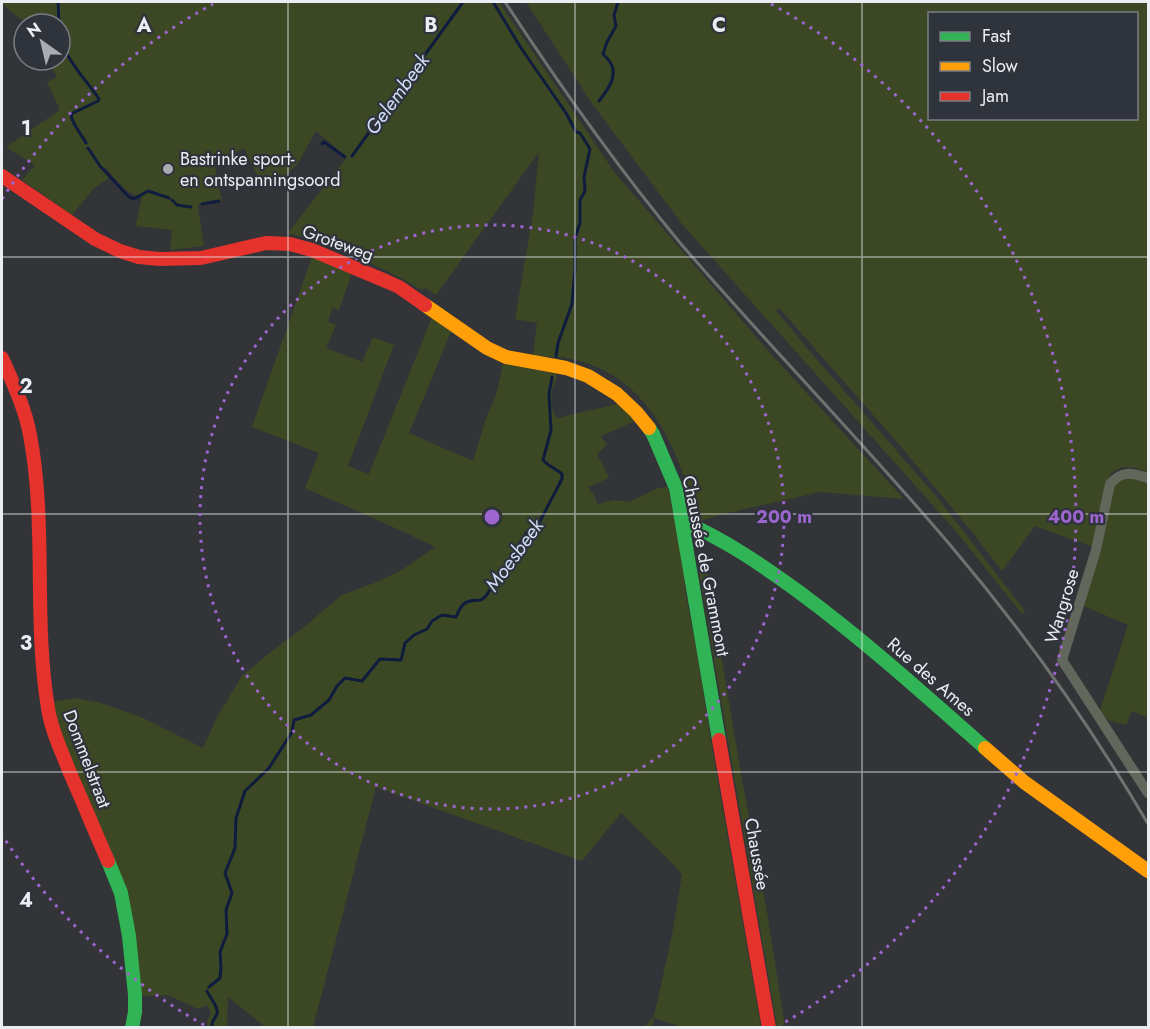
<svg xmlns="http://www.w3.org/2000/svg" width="1150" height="1029" viewBox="0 0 1150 1029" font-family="Jost,sans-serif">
<rect width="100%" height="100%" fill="#323438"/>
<path fill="#3c4823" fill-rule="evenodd" d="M2,2H499L615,173L771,354L904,499L820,492L719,515L701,521C698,517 692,512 690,507C689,504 689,501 689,498C688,489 686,479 682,471C663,419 632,373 575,360C561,356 547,357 533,356L537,323L515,319L533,213L539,152L436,295L425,287L422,290C380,266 335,245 288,233L347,157L316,131L297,165L279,180L263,187L244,148L229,156L214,161L222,202L199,204L198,208L204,246L170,250L172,230L137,226L136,224L142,196C126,195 115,178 105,167L102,170L109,178L94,188L72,215L22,180L35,165L6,147L60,110L47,82L57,77L47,60H60V24H27L2,4Z
M526,2H1148V472L1136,468L1122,467L1111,473L1105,486L1093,547L1035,526L1002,571L973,533L897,442L780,309H775L806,347L937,497L1025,611L1022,614L954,529L682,224L593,105ZM930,14H1136V118H930Z
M312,257L352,273L339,310L332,308L328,322L336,325L326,348L362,362L373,337L394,345L348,466L369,474L432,317L451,332L409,433L473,461L487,415L496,396L503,363L556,374L557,379C550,389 549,408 557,418L618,404L635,421L601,436L607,445L597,454L609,478L588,487L595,497L597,504L614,500L629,502L658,488L668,487L680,548L687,600L700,670L709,730L761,1027H682L654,1018L652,1027H645L654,1016L672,935L682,875L677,868L621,813L582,861L376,787L313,1027H265L228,997L227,1027H208L207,1022L211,1013L207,1005L198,1009L168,995L138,996L128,921L49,704L56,701L76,698L101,703L141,717L203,748L217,717L242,676L267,655L300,630L342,595L377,582L402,570L435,547L402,531L305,488L319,453L252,427Z
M1127,478L1136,479L1148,483V718L1132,711L1126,725L1107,720L1100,710L1128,625L1084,606L1113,485L1116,482Z
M706,565L741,774L768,918L785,1027H777L698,566Z"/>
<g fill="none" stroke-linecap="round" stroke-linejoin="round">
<path stroke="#0f1c3d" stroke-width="3" d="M58,2C59,16 58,34 64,48C72,67 88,82 99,99L98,101L71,114C71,123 82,135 86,143
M493,2L521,48L566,113L576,132L580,133L590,149L584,177L585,191L580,200V223L575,238V269L572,304L558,343L556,356
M599,101C606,92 617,78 612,66C611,62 606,57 603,54L607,42L616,26L614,15L618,2
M322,144L324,142L345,157
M88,148L100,166L129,197L134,199L148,191L169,198
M352,156L463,2
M172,200L177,205L191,207
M202,204L219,201
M209,987L220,978L221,967L220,952L227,934L226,910L232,893L225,873L235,848L236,818L245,791L269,768L292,732L294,720L311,715L329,700L337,686L345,678L362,681L380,659L401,660L405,643L414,635L427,629L432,621L442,615L456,617C462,602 466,600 481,600L486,596L527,532L538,525L562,479V474C555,468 548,466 543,460L551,430L549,394L552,377
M207,991C210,998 219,1007 217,1014C214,1021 211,1020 212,1028"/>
<path stroke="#62665b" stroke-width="10" d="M1148,478C1132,473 1122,470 1110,484L1096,550L1062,660L1148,793"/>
<path stroke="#30b455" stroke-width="14" d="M649,428L653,434L676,488L719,740
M682,521C724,539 762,565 799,592C864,640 924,694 985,748
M108,861L121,893L129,936L135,995V1012L132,1028"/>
<path stroke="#ff9f0a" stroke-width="14" d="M425,305L487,348L506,357L566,368L588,376L617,394L636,412L649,428
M985,748L1024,782L1148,871"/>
<path stroke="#e5322d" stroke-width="14" d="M2,176L95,239L120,251L139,257L160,259L201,258L266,243L290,244L312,250L388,282L399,287L425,305
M2,358C13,383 25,408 30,435C47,525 33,618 48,708C51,730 62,752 70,773C83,802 95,832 108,861
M719,740L769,1028"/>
<path stroke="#6f736f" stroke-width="3" d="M505,2C560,86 617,167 681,244C769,346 864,443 951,546C1024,632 1091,726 1148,824"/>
</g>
<path fill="none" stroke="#eaedf2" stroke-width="1.5" stroke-opacity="0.55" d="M288,2V1028M575,2V1028M862,2V1028M2,257H1148M2,514H1148M2,772H1148"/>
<g fill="none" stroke="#9c66ce" stroke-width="3" stroke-dasharray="3 6">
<circle cx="492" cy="517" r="292"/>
<path d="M204 1025A584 584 0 0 1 2 835M2 199A584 584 0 0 1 213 4M771 4A584 584 0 0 1 780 1025"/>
</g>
<circle fill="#aaacb1" stroke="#2f333b" stroke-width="2" cx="168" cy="169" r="6"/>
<g text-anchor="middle" stroke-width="4.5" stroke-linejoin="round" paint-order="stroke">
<g font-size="18" fill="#eaedf2" stroke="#2f333b" text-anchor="start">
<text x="180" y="165">Bastrinke sport-<tspan x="180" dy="21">en ontspanningsoord</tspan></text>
</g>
<g font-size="18" fill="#eaedf2" stroke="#2f333b">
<text transform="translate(338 243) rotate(20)" y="6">Groteweg</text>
<text transform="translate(706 566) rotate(79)" y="6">Chaussée de Grammont</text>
<text transform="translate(1062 606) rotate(-73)" y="6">Wangrose</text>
<text transform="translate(931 677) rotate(41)" y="6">Rue des Ames</text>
<text transform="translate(87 759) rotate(69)" y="6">Dommelstraat</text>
<text transform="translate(757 854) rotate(80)" y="6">Chaussée</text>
</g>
<g font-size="20" font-style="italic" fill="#cfddf7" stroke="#2f333b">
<text transform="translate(397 94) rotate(-54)" y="7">Gelembeek</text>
<text transform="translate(514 555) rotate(-54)" y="7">Moesbeek</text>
</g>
</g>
<g font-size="20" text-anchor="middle" font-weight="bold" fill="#eaedf2" stroke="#2f333b" stroke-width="4.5" stroke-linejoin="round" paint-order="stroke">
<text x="144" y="32">A</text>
<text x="431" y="32">B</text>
<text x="719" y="32">C</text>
<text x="26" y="135">1</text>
<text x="26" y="393">2</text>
<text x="26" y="650">3</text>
<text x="26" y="907">4</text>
</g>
<circle cx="492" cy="517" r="9" fill="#9c66ce" stroke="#2f333b" stroke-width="3"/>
<g font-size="18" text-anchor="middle" font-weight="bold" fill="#9c66ce" stroke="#2f333b" stroke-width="4.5" stroke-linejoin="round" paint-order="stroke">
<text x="784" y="523">200 m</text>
<text x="1076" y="523">400 m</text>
</g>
<rect width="1150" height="1029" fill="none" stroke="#eaedf2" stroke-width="6"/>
<rect x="928" y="12" width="210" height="108" fill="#2f333b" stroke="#7a7d84" stroke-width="1.5"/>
<rect x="940" y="32" width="30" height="9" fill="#30b455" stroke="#7a7d84" stroke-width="1.5"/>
<text x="982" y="42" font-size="18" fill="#eaedf2">Fast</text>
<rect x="940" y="62" width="30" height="9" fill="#ff9f0a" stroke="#7a7d84" stroke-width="1.5"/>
<text x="982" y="72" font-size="18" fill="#eaedf2">Slow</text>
<rect x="940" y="92" width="30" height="9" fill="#e5322d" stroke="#7a7d84" stroke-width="1.5"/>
<text x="982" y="102" font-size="18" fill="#eaedf2">Jam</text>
<g transform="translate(42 42) rotate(326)"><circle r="28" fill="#2f333b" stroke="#7a7d84" stroke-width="1.5"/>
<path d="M0-4.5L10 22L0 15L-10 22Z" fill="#aaacb1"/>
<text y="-9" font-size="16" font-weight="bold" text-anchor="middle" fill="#eaedf2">N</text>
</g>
</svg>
